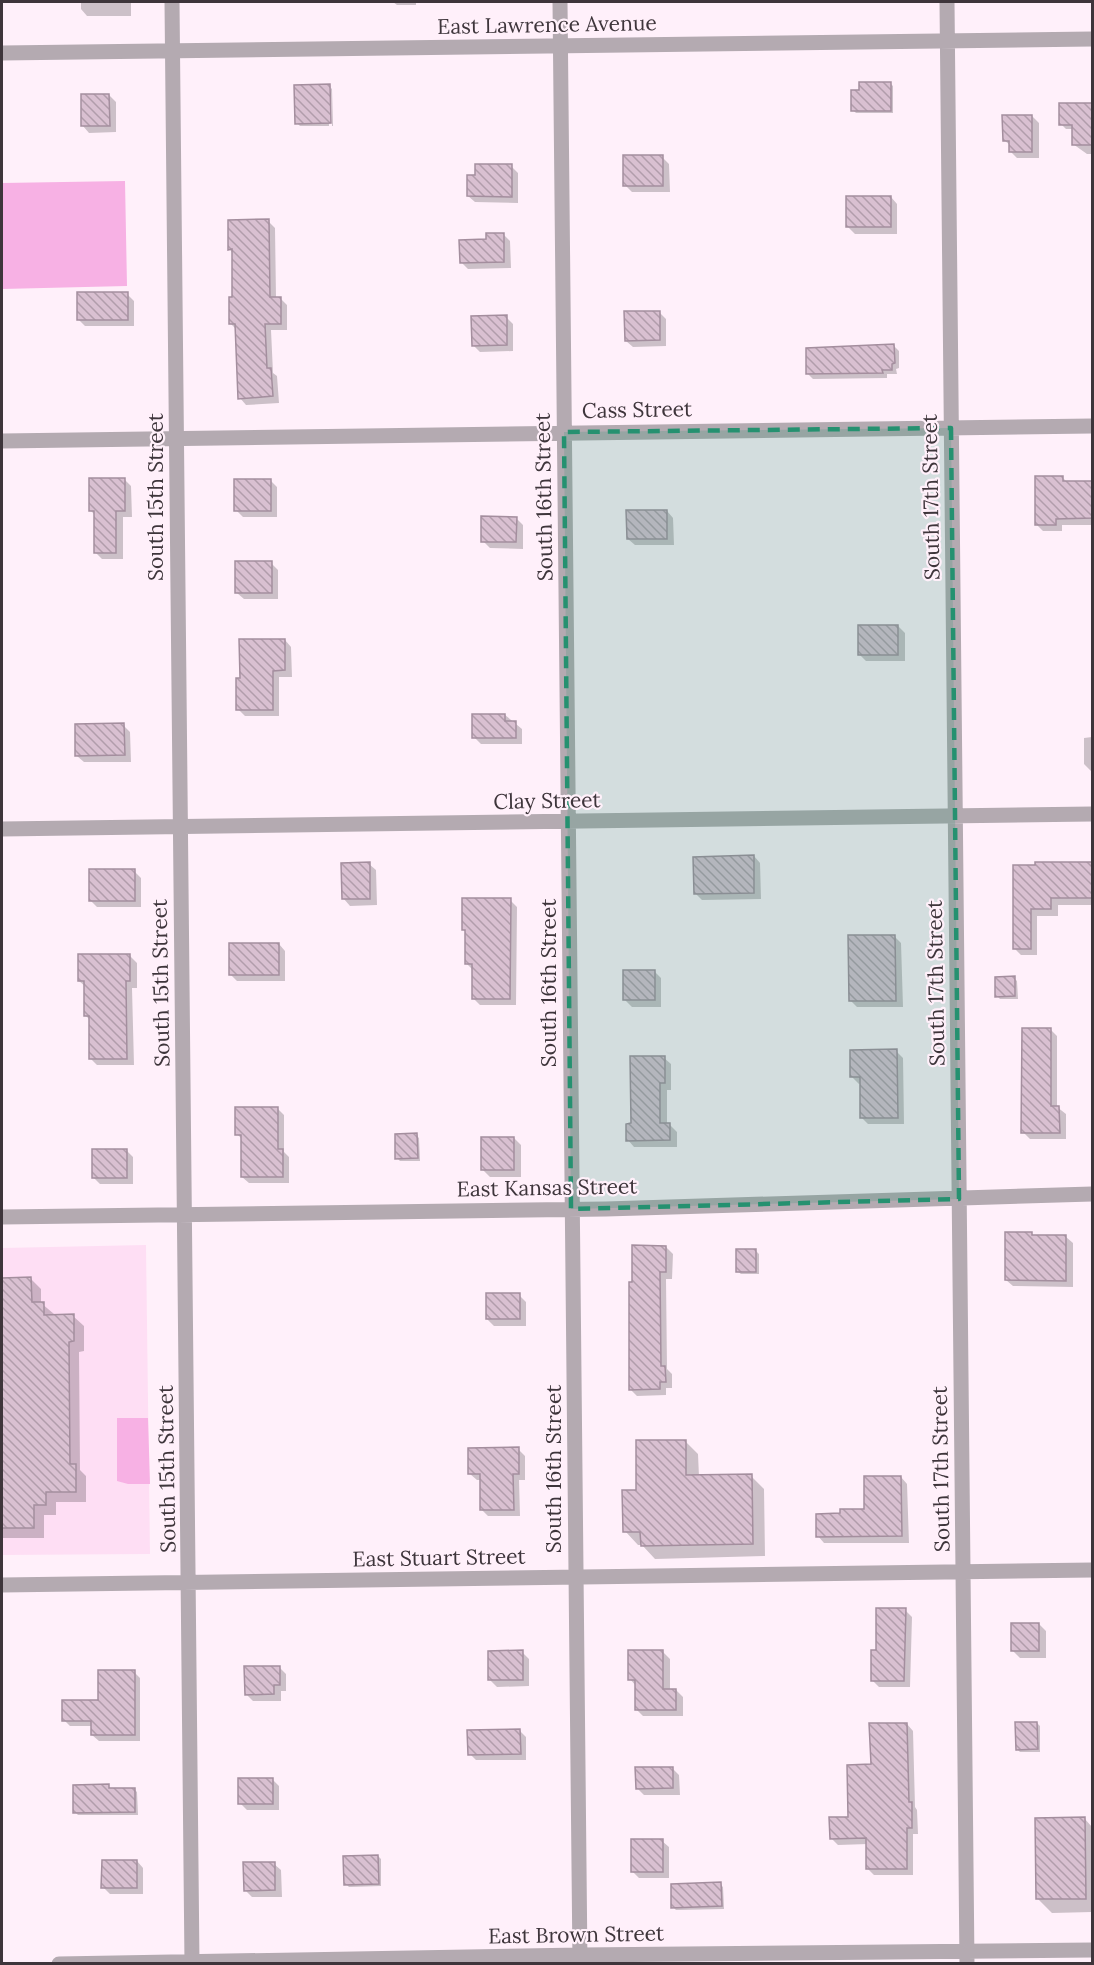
<svg xmlns="http://www.w3.org/2000/svg" width="1094" height="1965" viewBox="0 0 1094 1965" font-family="Lora,serif">
<defs>
<pattern id="building-back-hatch" width="6" height="6" patternUnits="userSpaceOnUse" patternTransform="scale(1.5)"><rect width="6" height="6" fill="#d9c0d1"/><path d="M-1 5l2 2M0 0l6 6M5-1l2 2" fill="none" stroke="#b19dab"/></pattern>
</defs>
<rect width="100%" height="100%" fill="#fff0fa"/>
<path fill="#fedef4" d="M146,1245L150,1554L2,1555V1248Z"/>
<path fill="#f7b1e4" d="M125,181L127,286L2,289V183Z
M117,1418H148L150,1484H128L117,1481Z"/>
<path fill="#0003" d="M81,2H131V16H87L81,9Z
M393,2H416V5H397Z
M890,83L893,86V113H856L853,110L861,91Z
M296,86L330,87H328L329,126H300L297,123Z
M331,88L332,89L333,126H332Z
M109,95L116,102V132L89,133L83,126Z
M1061,104H1092V154H1087L1073,144V129H1066L1061,124Z
M1032,116L1039,123V158H1017L1011,152V146L1004,140Z
M662,157L669,164L670,192H632L625,185Z
M511,166L518,173V203L475,202L468,196L476,176Z
M891,197L897,204V234H855L848,227Z
M268,221L275,228L276,298H280L287,305V330H271L273,373L277,376L279,403L246,405L240,398L237,330L231,324L234,298V254L229,249Z
M503,234L510,241L511,268L468,269L461,262L488,241Z
M127,294L134,301V326H85L78,319Z
M659,312L666,319V346L633,347L626,341Z
M506,317L513,324V351L480,352L473,345Z
M894,346L899,351V368L896,369L897,374H887V378L813,379L808,374Z
M1063,478L1068,483L1092,482V525H1062V531H1043L1036,524Z
M124,479L131,486L132,517H123V559H102L95,552V515L91,511Z
M270,480L277,487V517H243L236,510Z
M667,511L673,518L674,545H635L628,539Z
M516,518L523,525V549L490,548L483,541Z
M271,563L278,570V599H244L237,593Z
M898,626L905,633V661H866L859,654Z
M285,640L291,647L292,677H279V716H245L238,709L242,680Z
M505,715L522,729V744H481L474,737Z
M123,725L130,732L131,762H84L77,756Z
M1092,737V771H1091L1084,764V738Z
M754,856L760,863L761,899L702,900L695,893Z
M369,864L376,870L377,905L350,906L344,899Z
M1037,864H1092V905H1058V916H1037V955H1021L1014,948Z
M134,871L141,878V907H97L90,900Z
M510,900L517,907L516,1005H480L473,998V970L466,963V932L463,929Z
M894,936L901,943L903,1007H857L850,1000Z
M279,944L285,951V981H237L230,974Z
M130,956L137,963V988H132L134,1065H97L90,1058V1020L86,1016V987L79,981Z
M654,971L661,978V1007H632L625,1000Z
M1014,978L1017,981L1018,999H1000L997,996Z
M1050,1029L1057,1036V1107L1066,1114V1139H1030L1023,1132Z
M896,1051L903,1058L904,1124H868L862,1118L861,1083L859,1084L852,1077Z
M664,1058L671,1064V1090H667V1125H670L677,1132V1147H634L628,1140L632,1125Z
M277,1108L284,1115V1152L289,1157V1183H249L242,1177V1139L237,1134Z
M416,1135L419,1138L420,1161H400L397,1158Z
M514,1138L521,1145V1177H490L483,1170Z
M126,1150L133,1157V1184H100L93,1177Z
M1032,1234L1034,1237H1066L1073,1243V1287L1013,1286L1006,1280Z
M666,1247L673,1254L672,1279H666L667,1369L672,1374V1388H666V1395L637,1396L630,1389Z
M756,1251L759,1254V1274H741L737,1271Z
M2,1279H31L41,1289V1303L54,1314V1316H73L84,1326V1351L79,1352L80,1470L86,1476V1502H56V1515H44V1538H2Z
M519,1295L526,1302V1326H494L487,1319Z
M685,1441L698,1454L699,1477L751,1476L764,1489L765,1556L655,1559L642,1545H638L625,1531Z
M518,1449L525,1456V1480H519L520,1516H488L481,1509V1480H477L470,1474Z
M901,1477L907,1484L909,1543H824L818,1536L842,1515L865,1510Z
M905,1610L912,1617L910,1687H879L872,1680L878,1651Z
M1039,1624L1046,1631V1658H1020L1013,1651Z
M522,1652L529,1659V1686L497,1687L490,1680Z
M663,1652L670,1659V1690H676L683,1697V1716H643L636,1709V1686L630,1679Z
M279,1667L286,1674V1691H281V1701H253L246,1694Z
M134,1672L140,1678V1741H99L92,1735V1726H70L64,1720L100,1702Z
M1037,1723L1040,1726V1752H1020L1017,1749Z
M907,1724L913,1731L915,1807L917,1810L918,1834H913V1875H874L868,1869V1844L838,1845L831,1838L850,1818L872,1766Z
M520,1731L526,1737V1760H476L470,1754Z
M672,1768L679,1775L680,1795H644L637,1788Z
M272,1779L279,1786V1810H247L240,1803Z
M108,1786L112,1790L134,1789L137,1792L138,1815H78L75,1812Z
M1084,1818L1092,1827V1912L1052,1913L1038,1899Z
M662,1841L669,1847V1878H639L632,1871Z
M378,1856L381,1859V1886L349,1887L346,1884Z
M137,1861L143,1868V1894H110L103,1887Z
M274,1864L281,1870L282,1897H252L245,1890Z
M720,1884L723,1887L724,1909L676,1910L673,1907Z"/>
<path fill="url(#building-back-hatch)" stroke="#a48e9e" stroke-width="1.5" d="M859,82H891V111H851V90H859Z
M330,84L331,123L295,124L294,85Z
M81,94H109L110,126H81Z
M1059,103H1092V145H1072V125H1059Z
M1002,115H1032V152H1009V141H1003Z
M623,155H663V186H623Z
M475,164H512V197L467,196V175H475Z
M846,196H891V227H846Z
M269,219L270,297H281V324H265L267,368H271L273,396L238,399L235,324H229V297H232V249L228,250V220Z
M486,233H504V262L460,263L459,240L486,239Z
M77,292H128V320H77Z
M624,311H660V340L625,341Z
M507,315V345L472,346L471,316Z
M894,344L895,363L892,364V370H882L883,373L806,374V348Z
M1035,476H1063V481H1092V518L1056,519V525H1035Z
M89,478H125V511H116V553H94V511H89Z
M234,479H271V511H234Z
M626,510H667V539H627Z
M481,516L517,517L516,542H481Z
M235,561H272V593H235Z
M858,625H898V655H858Z
M239,639H285V670L273,671V710H236V678H240Z
M472,714H505V721H516V738H472Z
M124,723L125,755L75,756V724Z
M754,855V893L694,894L693,857Z
M370,862V899H342L341,863Z
M1035,862H1092V898H1051V909H1031V949H1013V865H1035Z
M89,869H135V901H89Z
M462,898H511L510,999H472V964H465V930H462Z
M848,935H895L896,1001H849Z
M229,943H279V975H229Z
M78,954H130V981H126L127,1059H89V1016H84V981H78Z
M623,970H655V1000H623Z
M1015,976V996L995,997V977Z
M1022,1028H1051V1106H1059L1060,1133H1021Z
M897,1049L898,1118H860V1077H850V1050Z
M630,1056H665V1083H660V1123H670V1140L626,1141V1124L631,1123Z
M235,1107H278V1149H283V1177H241V1135H235Z
M417,1133L418,1158L395,1159V1134Z
M481,1137H514V1170H481Z
M92,1149H127V1178H92Z
M1005,1232H1032V1235H1066V1281L1005,1280Z
M632,1245L666,1246V1272H660L661,1366H665L666,1382H660V1389L629,1390V1282H632Z
M736,1249H756V1272H736Z
M31,1277L32,1302H44V1315L74,1314V1341L69,1342L70,1464H76V1492H46V1505H34V1528H2V1278Z
M486,1293H520V1319H486Z
M636,1440H686V1475L752,1474L753,1544L641,1546L640,1532H623L622,1490H636Z
M519,1447V1474H513L514,1510H480V1474H468V1448Z
M864,1476H901L902,1536L816,1537V1514L840,1513V1509H864Z
M876,1608H906L904,1681H871V1650H876Z
M1011,1623H1039V1651H1011Z
M523,1650V1680H488V1651Z
M628,1650H663V1689H676V1710H635V1680H628Z
M244,1666H280V1685H274V1694L245,1695Z
M98,1670H135V1735H91V1721H62V1700H98Z
M1015,1722H1037L1038,1749L1016,1750Z
M869,1723H907L909,1802H912V1828H907V1869H866V1838L830,1839L829,1817H848L847,1765L871,1764Z
M520,1729L521,1754L468,1755L467,1730Z
M635,1767H673V1788L636,1789Z
M238,1778H273V1804H238Z
M109,1784V1788H135V1812L73,1813V1785Z
M1085,1817L1086,1899H1036L1035,1818Z
M631,1839H663V1872H631Z
M378,1855L379,1884L344,1885L343,1856Z
M102,1860H137V1888H101Z
M243,1862H275V1890L244,1891Z
M721,1882L722,1906L671,1908V1884Z"/>
<g fill="none" stroke-linecap="round" stroke-linejoin="round">
<path stroke="#b4aab1" stroke-width="15" d="M172,2L192,1964
M560,2L580,1964
M947,2L967,1964
M2,53L1092,39
M2,441L1092,426
M2,829L1092,814
M2,1217L606,1209L1092,1194
M2,1585L1092,1570
M59,1964L580,1955L1092,1950"/>
</g>
<path fill="#259170" fill-opacity="0.2" stroke="#259170" stroke-width="4.5" stroke-dasharray="12 8" stroke-linejoin="round" d="M951,428L959,1199L571,1209L564,432Z"/>
<g text-anchor="middle" stroke-width="4.5" stroke-linejoin="round" paint-order="stroke">
<g font-size="21" fill="#3e353b" stroke="#fff0fa">
<text transform="translate(547 25) rotate(-1)" y="7">East Lawrence Avenue</text>
<text transform="translate(637 410) rotate(-1)" y="7">Cass Street</text>
<text transform="translate(156 497) rotate(-90)" y="7">South 15th Street</text>
<text transform="translate(544 497) rotate(-91)" y="7">South 16th Street</text>
<text transform="translate(931 497) rotate(-91)" y="7">South 17th Street</text>
<text transform="translate(547 801) rotate(-1)" y="7">Clay Street</text>
<text transform="translate(161 983) rotate(-91)" y="7">South 15th Street</text>
<text transform="translate(549 983) rotate(-90)" y="7">South 16th Street</text>
<text transform="translate(936 983) rotate(-91)" y="7">South 17th Street</text>
<text transform="translate(547 1188) rotate(-1)" y="7">East Kansas Street</text>
<text transform="translate(167 1469) rotate(-91)" y="7">South 15th Street</text>
<text transform="translate(554 1469) rotate(-90)" y="7">South 16th Street</text>
<text transform="translate(941 1469) rotate(-91)" y="7">South 17th Street</text>
<text transform="translate(439 1558) rotate(-1)" y="7">East Stuart Street</text>
<text transform="translate(576 1935) rotate(-1)" y="7">East Brown Street</text>
</g>
</g>
<rect width="1094" height="1965" fill="none" stroke="#3e353b" stroke-width="6"/>
</svg>
